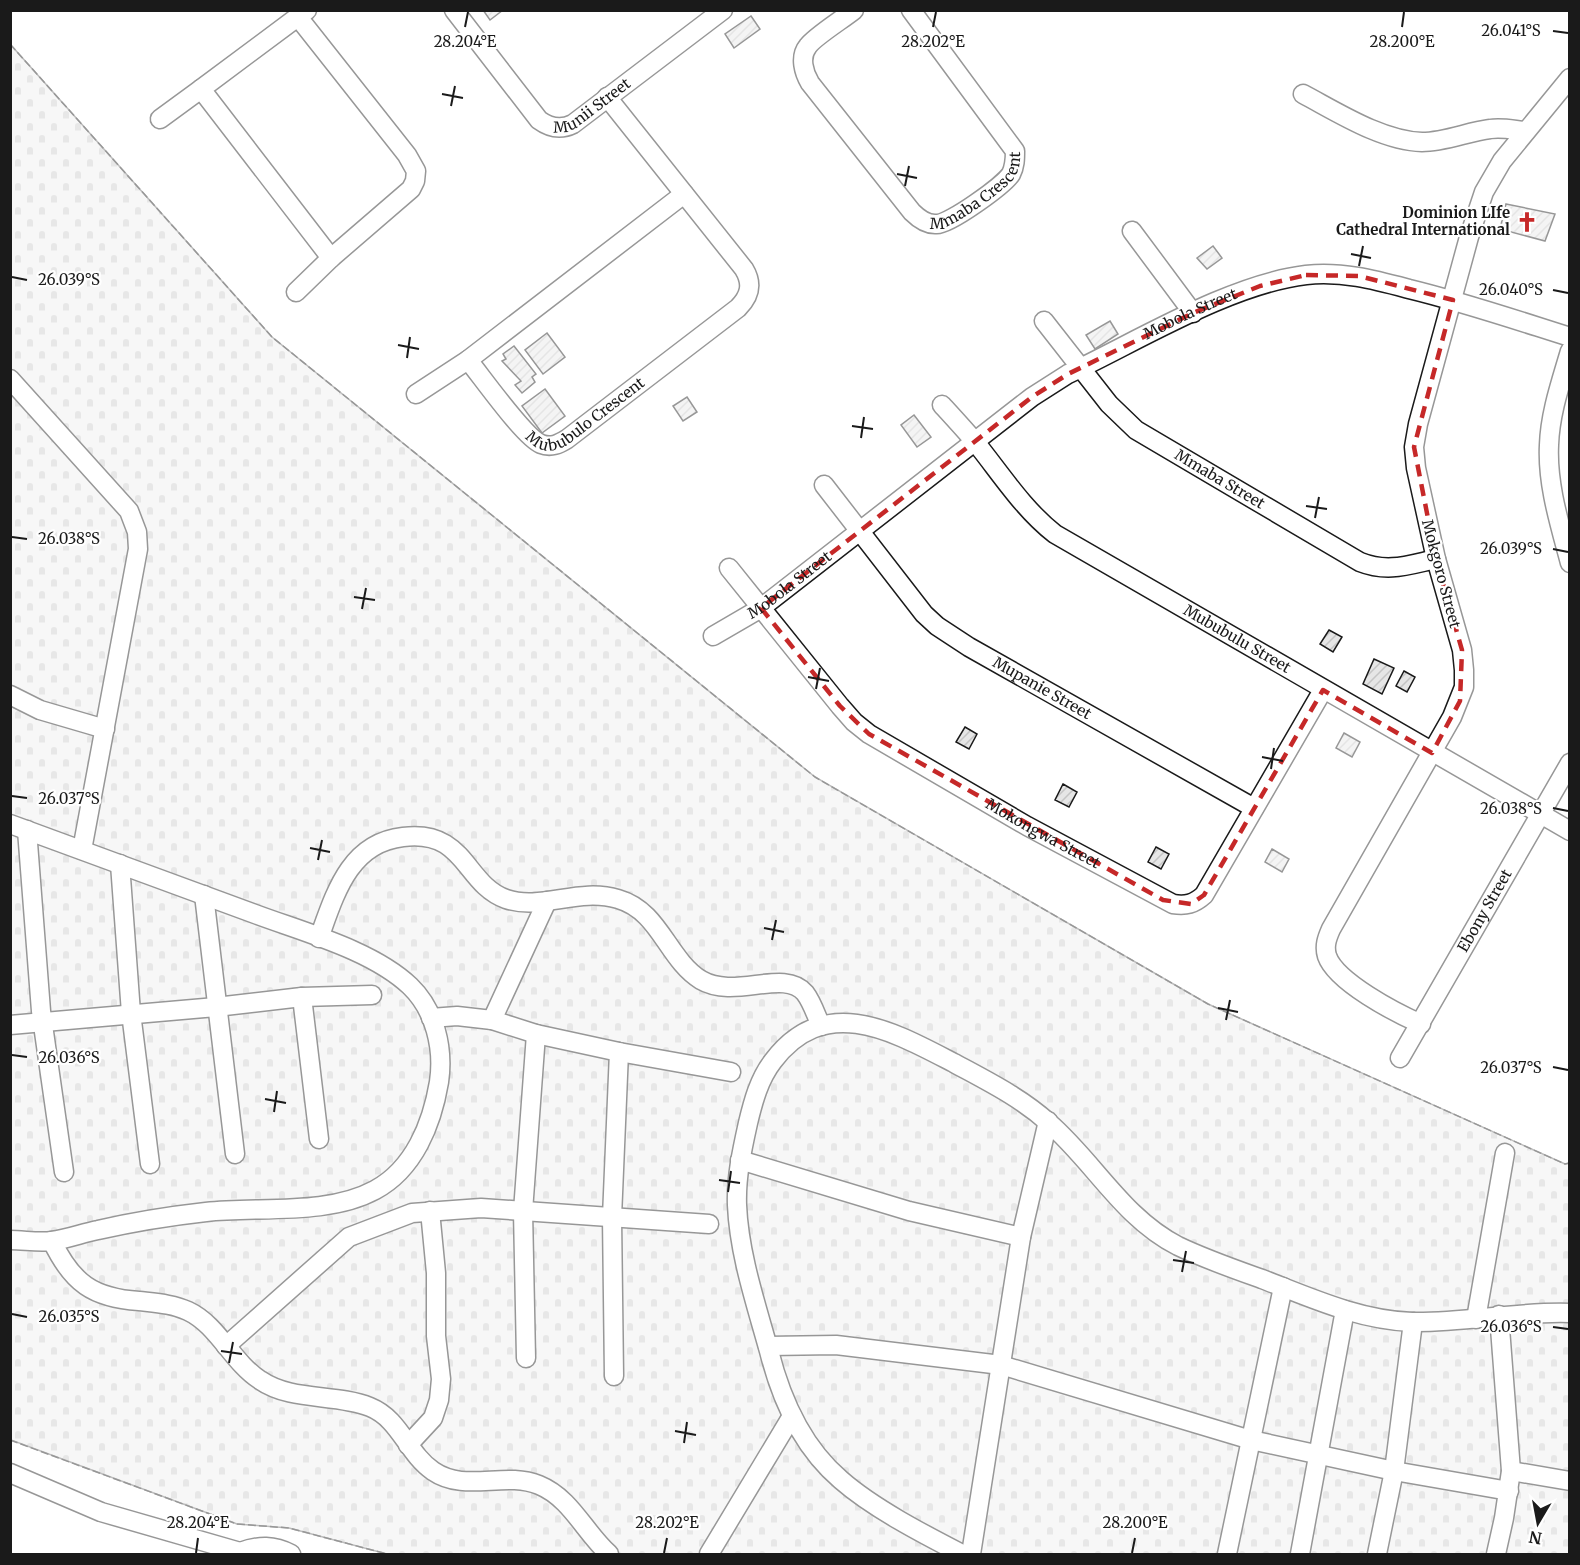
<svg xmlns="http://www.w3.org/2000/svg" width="1580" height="1565" viewBox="0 0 1580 1565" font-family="Merriweather,serif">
<defs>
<pattern id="cemetery-stones" width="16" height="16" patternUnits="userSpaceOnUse" patternTransform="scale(1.5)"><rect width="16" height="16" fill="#ededed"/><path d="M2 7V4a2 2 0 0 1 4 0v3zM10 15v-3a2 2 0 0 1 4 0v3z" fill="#cbcbcb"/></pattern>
<pattern id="building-hatch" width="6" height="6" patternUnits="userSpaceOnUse" patternTransform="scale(1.5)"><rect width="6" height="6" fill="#e6e6e6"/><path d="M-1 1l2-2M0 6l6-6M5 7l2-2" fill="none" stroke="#c5c5c5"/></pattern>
</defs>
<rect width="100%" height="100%" fill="#fff"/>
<path fill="url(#cemetery-stones)" stroke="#6a6a6a" stroke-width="1.5" d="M10,44L272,337L815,777L1208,1004L1565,1164L1569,1163V1554H387L289,1528L237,1524L11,1440Z"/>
<path fill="url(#building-hatch)" stroke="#1a1a1a" stroke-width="1.5" d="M483,10H503L490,20Z
M751,16L760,29L734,48L725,34Z
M1506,204L1555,214L1545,241L1500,229Z
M1213,246L1222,258L1207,269L1197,258Z
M1110,321L1118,334L1095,349L1086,335Z
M547,333L565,357L543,374L525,350Z
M514,346L536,374L532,377L535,382L522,393L515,385L521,381L502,361L506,359L503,354Z
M545,389L565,416L542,433L522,406Z
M687,397L697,412L683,421L673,406Z
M914,415L931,437L917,447L901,425Z
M1329,630L1342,637L1333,652L1320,644Z
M1374,659L1394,668L1382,694L1363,684Z
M1404,671L1415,677L1407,692L1396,686Z
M965,727L977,734L969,749L956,742Z
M1344,733L1360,742L1352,757L1336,748Z
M1063,784L1077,792L1069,807L1055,800Z
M1156,847L1169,854L1161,869L1148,862Z
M1272,849L1289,859L1282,872L1265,862Z"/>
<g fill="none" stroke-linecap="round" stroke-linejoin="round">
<g stroke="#1a1a1a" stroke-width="21">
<g id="minor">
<path d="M307,10L201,89L331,258"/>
<path id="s1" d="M454,10L539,120C550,128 561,130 573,124L723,10"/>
<path id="s2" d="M854,10C843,19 814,37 808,46C799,57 804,73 810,83L912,212C919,219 927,225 937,224C950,224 1004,185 1011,174C1015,166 1015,159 1015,151L911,10"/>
<path d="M1303,94C1337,112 1382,141 1422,142C1445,142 1467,132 1490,129C1502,127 1514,130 1526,131"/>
<path d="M160,119L201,89"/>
<path d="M1132,231L1193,313"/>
<path d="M296,292L331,258L411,189L415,181L416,171L407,155L298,17"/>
<path id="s3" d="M1044,321L1109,404L1136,430L1360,562C1388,573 1408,565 1436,559"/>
<path d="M1570,351C1561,382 1550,413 1549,445C1547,485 1560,525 1570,563"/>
<path id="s4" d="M468,360C482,377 524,437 541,444C551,448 559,444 567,439L738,308C750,296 753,284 744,269L607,97"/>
<path d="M10,379L129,511L137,532L138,549L82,850"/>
<path d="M416,394L468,360L684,194"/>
<path id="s5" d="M942,405C953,417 965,430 976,443C1001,474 1023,509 1055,534L1570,831"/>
<path id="s6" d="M824,485L924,614L937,626L969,647L1254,808"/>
<path id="s7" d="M729,568L840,706L854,722L869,734L1027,826L1173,904C1186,906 1194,904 1204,895L1323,690"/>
<path id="s8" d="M713,636L761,608L1032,397L1068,374C1138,341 1230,284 1306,275C1342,271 1375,280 1409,289C1463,302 1516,320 1570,337"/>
<path d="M10,695L40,710L105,729"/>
<path d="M10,824C92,854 173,884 255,914C303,932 372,950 410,986C435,1010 444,1048 439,1082C432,1124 414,1169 375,1190C327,1216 259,1206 206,1212C170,1216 133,1222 98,1230C83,1233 67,1239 52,1241C39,1243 24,1240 10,1240"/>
<path d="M27,830L41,1011L64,1172"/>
<path d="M120,864L131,1013L150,1164"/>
<path d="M204,895L235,1154"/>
<path d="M319,938C335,894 349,843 403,837C466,829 464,884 506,899C542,911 578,887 618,899C660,911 667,959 701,980C735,1000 784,968 805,993C812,1002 816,1015 821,1026"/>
<path d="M302,997L319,1139"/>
<path d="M431,1018L457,1016L492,1020L536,1034L619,1052L731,1072"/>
<path d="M492,1020L547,901"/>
<path d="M1421,1024C1396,1013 1336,982 1327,956C1324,946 1327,938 1331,929L1452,717L1464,687V670L1462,650L1436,559L1416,468L1414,447L1418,424L1469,237L1484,192L1502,161L1570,78"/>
<path d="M10,1025L216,1007L302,997L372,995"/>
<path id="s9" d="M1400,1058L1570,763"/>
<path d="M740,1160L909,1211L1021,1237"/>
<path d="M52,1241C72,1283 93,1298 139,1301C156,1303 173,1304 188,1311C218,1325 232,1362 260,1380C292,1402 335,1393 370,1407C400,1419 407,1453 433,1471C465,1493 504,1471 539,1485C571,1498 585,1533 609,1554"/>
<path d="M1476,1319L1505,1153"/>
<path d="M226,1346L349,1237L412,1213L481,1208L709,1224"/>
<path d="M768,1346L836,1345L1001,1365L1251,1440L1394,1471L1509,1491"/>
<path d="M526,1358L523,1211L536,1034"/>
<path d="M614,1376L612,1217L619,1052"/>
<path d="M408,1445L433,1418L439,1400L441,1379L436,1336V1273L430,1211"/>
<path d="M1511,1471L1570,1481"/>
<path d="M10,1473L101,1512L240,1552C259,1545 274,1545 291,1554"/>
<path d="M709,1554L792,1416"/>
<path d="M962,1554C923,1534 873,1508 841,1480C802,1447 781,1399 769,1351C756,1304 739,1254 737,1205C736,1177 742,1150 748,1123C753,1102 759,1079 773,1061C825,992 894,1032 954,1063C987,1081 1020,1097 1049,1123C1094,1162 1123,1218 1178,1246C1205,1259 1234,1269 1262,1279C1311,1298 1359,1320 1412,1322C1465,1323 1517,1311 1570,1313"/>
<path d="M971,1554L1021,1237L1048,1121"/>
<path d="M1227,1554L1283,1287"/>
<path d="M1300,1554L1345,1310"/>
<path d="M1377,1554L1394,1471L1413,1322"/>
<path d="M1496,1554L1504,1518L1511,1471L1499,1315"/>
</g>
</g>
<use href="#minor" stroke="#fff" stroke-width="18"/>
<path stroke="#1a1a1a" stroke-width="1.5" stroke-dasharray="8 3" stroke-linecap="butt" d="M10,44L272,337L815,777L1208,1004L1565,1164L1570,1163
M10,1440L237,1524L289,1528L387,1554"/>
</g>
<path d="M0 0H1580V1565H0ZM1306,275L1359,276L1453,300L1414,447L1436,559L1462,650L1460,701L1432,753L1323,690L1204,895L1191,904L1163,900L869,734L840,706L761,608L1032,397L1068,374L1193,313L1260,286Z" fill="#fff" fill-opacity=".55" fill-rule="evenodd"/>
<path fill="none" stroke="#c62828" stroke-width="4.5" stroke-dasharray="12 8" stroke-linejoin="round" d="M1306,275L1359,276L1453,300L1414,447L1436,559L1462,650L1460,701L1432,753L1323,690L1204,895L1191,904L1163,900L869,734L840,706L761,608L1032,397L1068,374L1193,313L1260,286Z"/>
<path fill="none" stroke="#1a1a1a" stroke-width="2" d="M465,27L468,12M933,27L936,12M1402,27L1404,12M1553,31L1568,33M442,94L463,98M451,106L455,86M897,174L917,178M905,186L909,166M1351,254L1371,258M1359,266L1363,246M12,277L27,280M1553,290L1568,293M398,345L419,349M407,358L410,337M852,426L873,429M861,438L864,417M1306,506L1327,509M1315,518L1319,497M12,537L27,539M1553,549L1568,552M354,597L375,600M362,609L366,588M808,677L829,681M816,689L820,668M1262,757L1283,761M1271,769L1274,748M12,796L27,798M1553,808L1568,811M310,848L330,852M318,860L322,840M764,928L784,932M772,940L776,920M1218,1008L1238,1012M1226,1020L1230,1000M12,1055L27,1057M1553,1067L1568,1070M265,1099L286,1103M274,1112L277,1091M719,1180L740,1183M728,1192L731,1171M1173,1260L1194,1263M1182,1272L1186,1251M12,1314L27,1317M1553,1327L1568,1329M221,1351L242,1354M229,1363L233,1342M675,1431L696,1435M684,1443L687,1422M196,1553L198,1538M664,1553L667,1538M1132,1553L1135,1538"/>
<defs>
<g id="church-bare" transform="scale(1.62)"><path d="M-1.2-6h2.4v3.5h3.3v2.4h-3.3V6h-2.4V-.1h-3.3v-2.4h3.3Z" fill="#c62828" stroke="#fff" stroke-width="2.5" paint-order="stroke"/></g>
</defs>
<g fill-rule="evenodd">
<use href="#church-bare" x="1527" y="222"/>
</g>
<g text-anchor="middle" stroke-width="4.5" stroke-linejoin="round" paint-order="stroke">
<g font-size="15" fill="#1a1a1a" stroke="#fff">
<text dy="5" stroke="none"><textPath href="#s1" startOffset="200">Munii Street</textPath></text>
<text dy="5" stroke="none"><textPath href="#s2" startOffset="344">Mmaba Crescent</textPath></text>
<text dy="5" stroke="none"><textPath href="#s8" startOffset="578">Mobola Street</textPath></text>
<text dy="5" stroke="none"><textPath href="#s4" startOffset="165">Mububulo Crescent</textPath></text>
<text dy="5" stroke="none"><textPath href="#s3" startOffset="240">Mmaba Street</textPath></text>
<text transform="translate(1441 574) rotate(75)" y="5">Mokgoro Street</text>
<text dy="5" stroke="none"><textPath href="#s8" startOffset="92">Mobola Street</textPath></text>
<text dy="5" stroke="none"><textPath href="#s5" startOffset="382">Mububulu Street</textPath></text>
<text dy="5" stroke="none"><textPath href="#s6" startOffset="303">Mupanie Street</textPath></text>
<text dy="5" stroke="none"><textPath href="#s7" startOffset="418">Mokongwa Street</textPath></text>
<text dy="5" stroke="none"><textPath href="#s9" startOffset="170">Ebony Street</textPath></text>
</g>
<g font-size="15" font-weight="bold" fill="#1a1a1a" stroke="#fff" text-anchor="end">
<text x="1510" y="218">Dominion LIfe<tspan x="1510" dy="17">Cathedral International</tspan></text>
</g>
</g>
<g font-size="15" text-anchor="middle" fill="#1a1a1a" stroke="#fff" stroke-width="4.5" stroke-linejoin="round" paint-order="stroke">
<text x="1511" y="36">26.041°S</text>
<text x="465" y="47">28.204°E</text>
<text x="933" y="47">28.202°E</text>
<text x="1402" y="47">28.200°E</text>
<text x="69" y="285">26.039°S</text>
<text x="1511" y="295">26.040°S</text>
<text x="69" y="544">26.038°S</text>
<text x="1511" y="554">26.039°S</text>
<text x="69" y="804">26.037°S</text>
<text x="1511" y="814">26.038°S</text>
<text x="69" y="1063">26.036°S</text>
<text x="1511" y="1073">26.037°S</text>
<text x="69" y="1322">26.035°S</text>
<text x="1511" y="1332">26.036°S</text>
<text x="198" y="1528">28.204°E</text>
<text x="667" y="1528">28.202°E</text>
<text x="1135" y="1528">28.200°E</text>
</g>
<rect width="1580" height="1565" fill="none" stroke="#1a1a1a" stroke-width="24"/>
<g transform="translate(1538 1523) rotate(190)" stroke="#ffffff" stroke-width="4.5" paint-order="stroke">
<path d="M0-4.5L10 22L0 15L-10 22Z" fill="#1a1a1a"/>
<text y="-9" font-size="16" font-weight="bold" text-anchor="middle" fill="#1a1a1a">N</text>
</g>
</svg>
